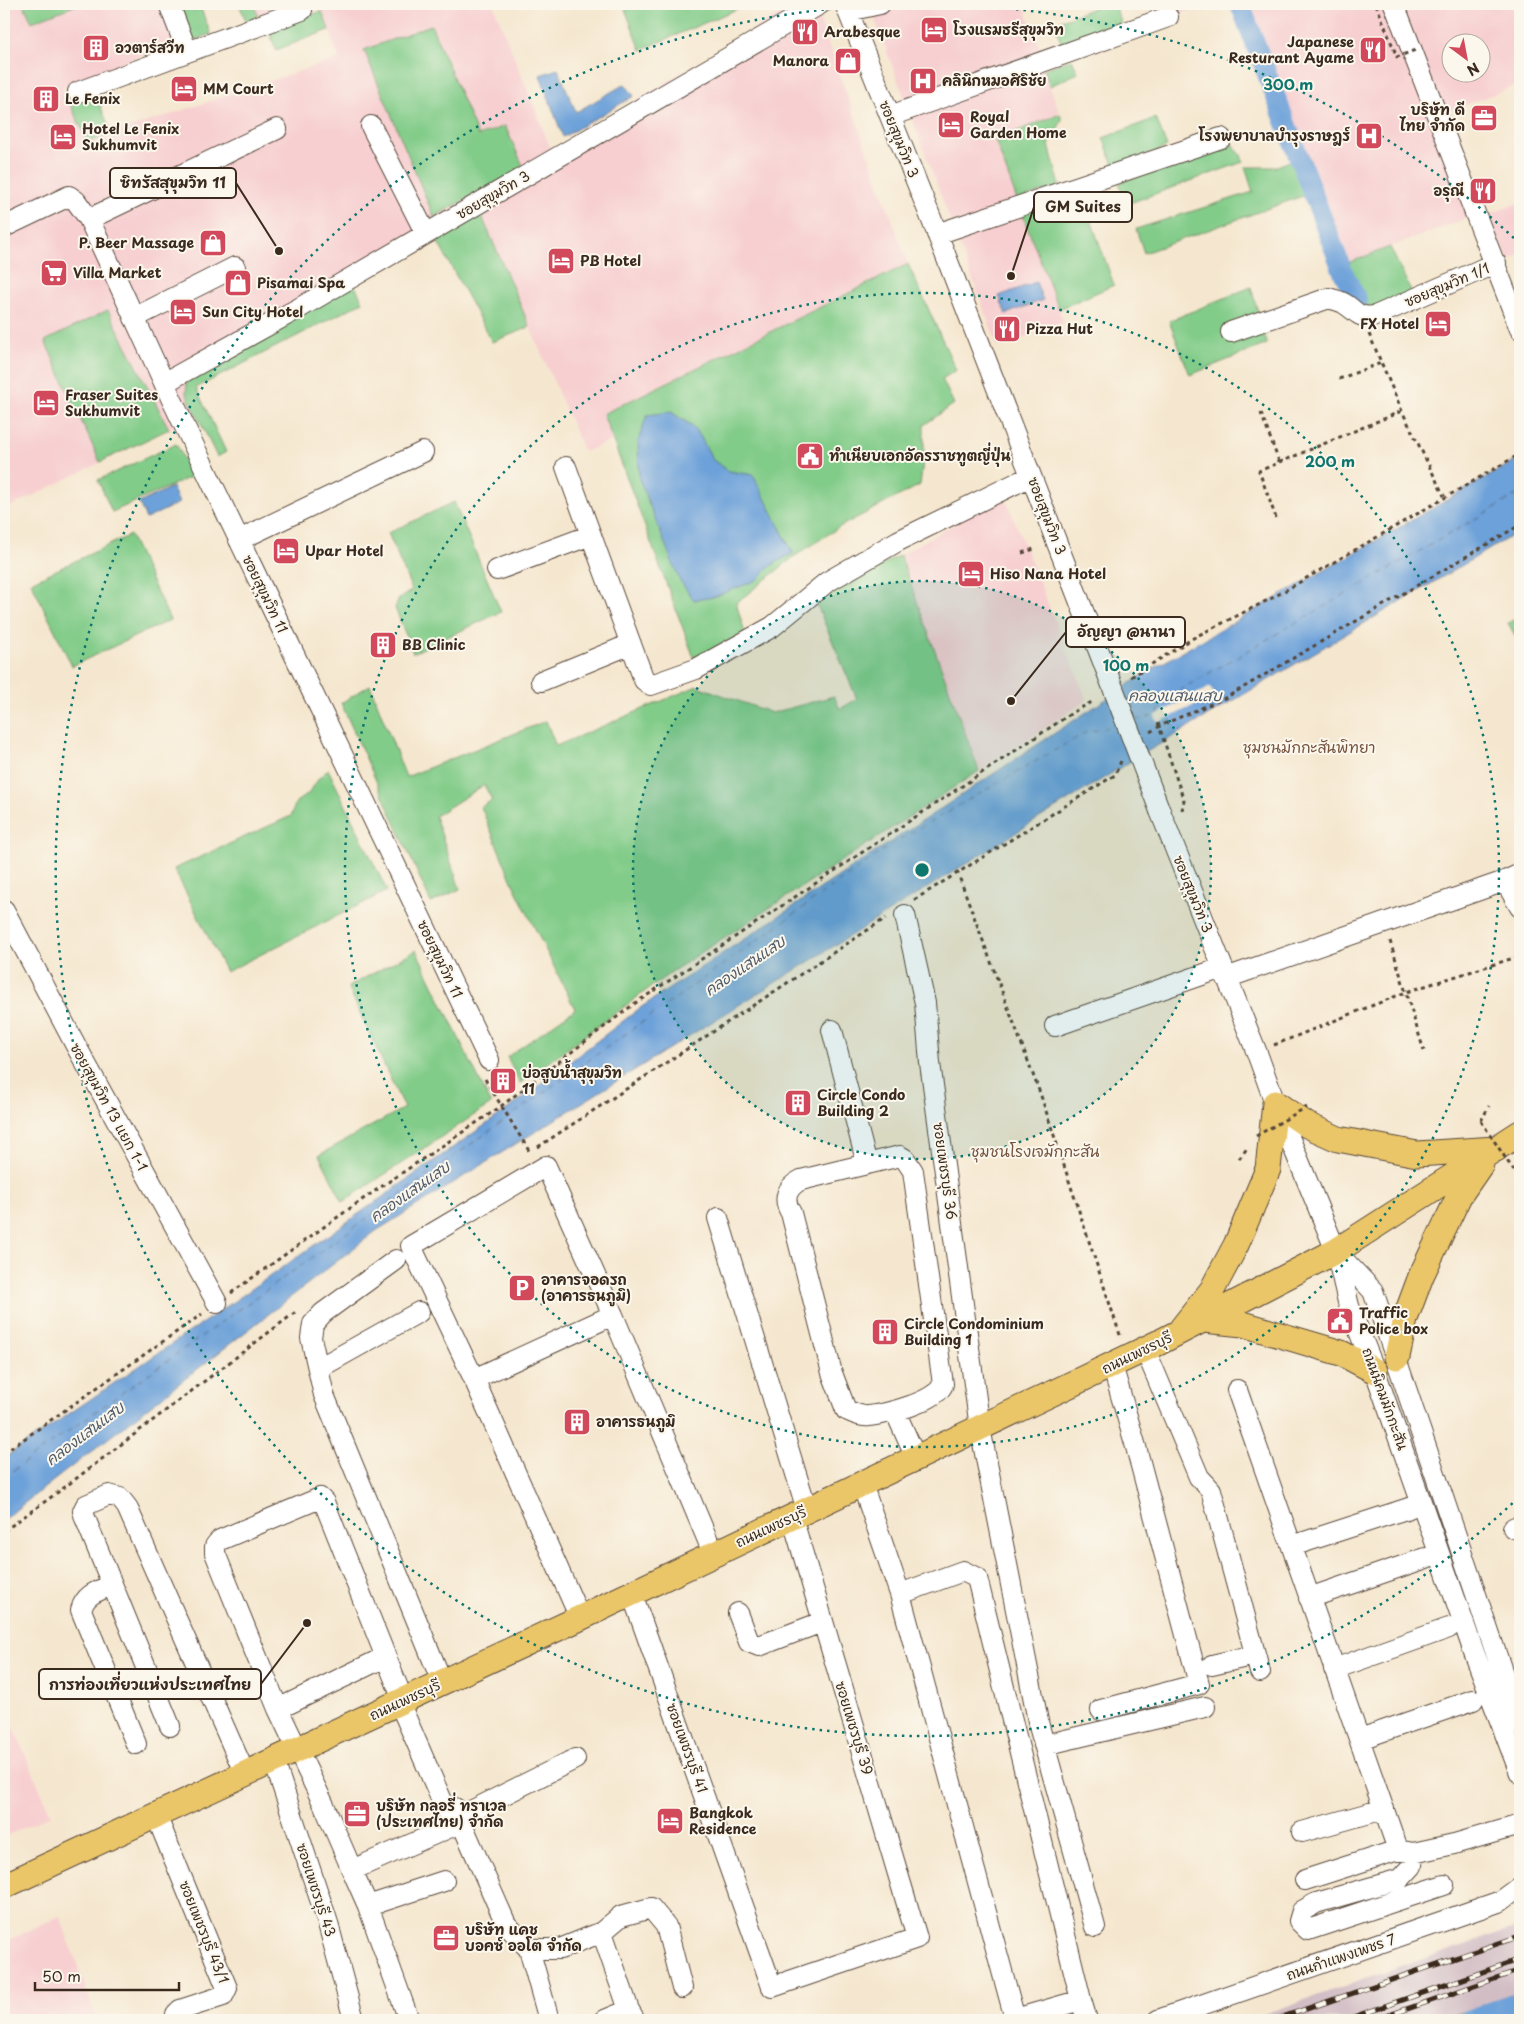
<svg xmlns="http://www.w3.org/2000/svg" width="1524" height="2024" viewBox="0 0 1524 2024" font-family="'Playpen Sans','Playpen Sans Thai',sans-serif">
<rect width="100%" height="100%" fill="#fbf7ec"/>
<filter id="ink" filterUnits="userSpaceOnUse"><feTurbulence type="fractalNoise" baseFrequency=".02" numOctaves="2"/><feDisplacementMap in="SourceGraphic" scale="10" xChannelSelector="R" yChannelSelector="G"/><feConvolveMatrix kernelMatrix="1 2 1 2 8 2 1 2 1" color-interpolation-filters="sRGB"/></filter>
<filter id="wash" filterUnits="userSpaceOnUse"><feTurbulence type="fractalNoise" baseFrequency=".0096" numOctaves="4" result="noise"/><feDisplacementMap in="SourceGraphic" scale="20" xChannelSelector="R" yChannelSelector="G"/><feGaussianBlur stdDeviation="1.12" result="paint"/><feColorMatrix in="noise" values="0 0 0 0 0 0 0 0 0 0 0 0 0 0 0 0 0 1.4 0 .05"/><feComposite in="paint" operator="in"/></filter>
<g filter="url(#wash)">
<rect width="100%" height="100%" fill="#f5e7cf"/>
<path fill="#f7cfd0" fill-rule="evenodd" d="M4,4H23L32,22L79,4H178L190,36L62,87L88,142L339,58L320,4H493L552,152L796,4H814L908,264L603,414L613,440L584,452L480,212L187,381V394L197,415L4,510Z
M254,4H291L258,16Z
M869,4H1023L1043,55L1044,69L1060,114L995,140L1064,323L998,347Z
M1171,4H1211L1176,15Z
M1235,4H1520V84L1442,114L1478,214L1340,266ZM1452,42H1482V72H1452Z
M1520,202V255L1508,260L1488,215Z
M1004,495L1087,700L979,771L900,555Z
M4,1705L51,1815L4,1837Z
M60,1916L97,2020H4V1942Z"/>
<path fill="#d2bdc5" d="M1520,1926V1992L1439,2020H1246Z"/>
<path fill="#82cc89" stroke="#5e7b54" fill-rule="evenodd" d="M23,4H79L32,22Z
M178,4H199L211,34L192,41Z
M239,4H254L258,16L246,21Z
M623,4H749L641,50Z
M1104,4H1114L1123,27L1063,48L1054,23Z
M322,11L329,30L276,50L269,30Z
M431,25L478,136L505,126L524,168L434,217L364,50Z
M1072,59L1078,73L1050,86L1044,69Z
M95,93L112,134L88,142L69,102Z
M1060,114L1062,120L1049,145L1060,186L1017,200L995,140Z
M1156,118L1167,147L1115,168L1103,138Z
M1223,144L1233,145L1241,155L1243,162L1127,204L1119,183Z
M1297,158L1311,193L1144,253L1136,229L1253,192L1245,167H1275Z
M1081,192L1114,285L1059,309L1021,211Z
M480,212L530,327L492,342L435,237Z
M1390,247L1413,295L1370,312L1348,263Z
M908,264L956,370L942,379L954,404L924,425V453L920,485L841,526L795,556L736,603L745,633L694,658L603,414ZM671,412L692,426L700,436L712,460L729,471L753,475L793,553L772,565L757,580Z
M353,282L363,302L196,388L226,452L217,457L186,393L187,381Z
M1251,287L1267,344L1190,375L1169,321Z
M108,310L169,429L100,462L45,341Z
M176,444L193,476L112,512L98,480Z
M454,502L501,612L413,653L395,608L399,599L412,590L388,533Z
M130,535L170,620L72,666L31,582Z
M900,555L979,771L673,971L520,1083L507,1057L575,1009L513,884L481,807L492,800L484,785L435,816L460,889L431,903L341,703L370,685L406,777L546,721L556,746L697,686L772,713L834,696L840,709L857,699L816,603Z
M1520,616V644L1508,623Z
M328,769L387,891L226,972L174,869L291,816L296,802L309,793L319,778Z
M416,950L491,1104L343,1202L319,1155L404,1108L348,987Z"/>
<path fill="#69b075" stroke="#526d4a" d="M1520,1992V2020H1439Z"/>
<path fill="#6da1d9" stroke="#54667c" d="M558,69L576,112L625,84L634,96L563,137L540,75Z
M1036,282L1043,300L1006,314L999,296Z
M671,412L692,426L700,436L713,460L729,471L753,475L793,553L772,565L757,580L714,597L694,600L680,581L639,479L638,441L647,415Z
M1520,458V531L1128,763L376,1231L4,1519V1458L226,1307L512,1106L640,1008L1147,672Z
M172,487L179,503L146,519L139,503Z"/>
<path fill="#f5e7cf" d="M1210,687L1215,695L1158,723L1154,714L1156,715Z"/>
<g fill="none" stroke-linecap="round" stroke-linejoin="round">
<path stroke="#6da1d9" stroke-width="20" d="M1240,4L1343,272L1357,300
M1467,2020L1520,2002"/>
<path stroke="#4f5a69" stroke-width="1" stroke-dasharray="6 5" stroke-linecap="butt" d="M1136,720L1156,715L1162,706L1173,694L1520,493
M4,1477L895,842L1085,733L1117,725"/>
</g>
</g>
<g filter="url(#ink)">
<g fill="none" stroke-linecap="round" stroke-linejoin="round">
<g stroke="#574639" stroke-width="22">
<path id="minor" d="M169,4L187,51
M845,4L935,228L1105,667
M1394,4L1520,329
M848,11L880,4
M78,92L302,10
M890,116L1168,17
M371,126L426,234
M89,219L277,129
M4,227L69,196L76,201L89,219L172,400L489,1060
M937,234L1221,138
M134,318L235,267
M1231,332L1329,298C1334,300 1341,301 1345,304C1359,313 1357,318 1375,316L1496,263
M164,383L301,307L820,4
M566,467L644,680L651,685L696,669L772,627L827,582L898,541L1031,476
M239,540L423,452
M497,570L591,535
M541,681L631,644
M1160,811L1257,1053L1275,1103L1336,1251L1349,1306L1375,1371L1475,1655L1520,1773
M1520,874L1505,881L1520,907
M4,910L75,1044L217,1303
M905,915L925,1003L930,1063L980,1428L1039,1726L1095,1927
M1226,978L1505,881
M1055,1026L1222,968
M832,1030L867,1164
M900,1156L905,1159L913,1171L943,1384C937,1402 886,1414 869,1416C861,1417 853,1413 846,1410L832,1373L791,1213C782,1199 787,1187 801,1180Z
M718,1218L807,1510
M1337,1253L1373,1291L1520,1724
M396,1260L323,1313L313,1324L311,1338L324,1395L442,1682
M1145,1349L1199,1477L1211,1490L1260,1672
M319,1368L419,1312
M474,1379L613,1315
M1237,1390L1398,1850L1413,1853L1454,1844L1520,1825
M895,1411L916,1458
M862,1484L900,1594L963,1571L977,1578L1081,2000
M1513,1528L1520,1525
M1292,1546L1409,1508
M112,1585C98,1591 85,1594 81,1610L136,1744
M632,1594L772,1987L917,1938L792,1517
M900,1594L1015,2019L1081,2000L1087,2020
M1309,1598L1426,1558
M738,1613L749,1642L759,1646L822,1622
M580,1618L474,1379L411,1246L546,1166L613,1315L714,1555
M1212,1665L1255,1655
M1334,1669L1449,1628
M399,1702L453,1826L352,1870L324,1805L278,1709L215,1553V1546L220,1540L320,1498L324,1502L403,1700
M278,1709L385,1657
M1101,1710L1199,1684L1136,1447L1112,1365
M170,1726L85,1518L83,1511L86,1505L109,1495L120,1498L127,1507L245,1774
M1360,1739L1473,1700
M1044,1745L1205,1707
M274,1761L327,1920L354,2020
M455,1808L506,1924L529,1949H560L602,1932L621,1916L651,1908L666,1926L682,1988
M156,1815L227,1988L223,1996L180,2010L176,2014L175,2020
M459,1817L575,1759
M1302,1832L1384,1809
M1413,1853L1412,1866L1400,1879L1316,1903L1302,1911L1299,1921L1308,1930L1444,1885
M352,1870L368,1906L409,2020
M1305,1880L1398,1850
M368,1906L444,1881
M602,1932L629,2010L635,2020
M529,1949L549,2020
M605,2020L629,2010
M1158,2020L1501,1901L1520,1887"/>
</g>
<g stroke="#574639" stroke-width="27">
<path id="major" d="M1204,1320L1243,1324L1341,1353L1375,1371
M1182,1328L1212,1290L1236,1245L1268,1169L1275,1103L1307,1125L1338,1139L1417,1154L1496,1149
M1397,1357L1405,1319L1421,1276L1459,1196L1481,1164
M4,1886L580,1618L1160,1342L1336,1251L1520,1133"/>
</g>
<path stroke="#574639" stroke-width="3" stroke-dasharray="4 4" stroke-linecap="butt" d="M1369,334L1402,411L1444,496
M1339,379L1381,363
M1261,413L1279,462
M1276,518L1259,471L1402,411
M1022,553L1034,549
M1131,677L1195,637L1274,597L1520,454
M1158,723L1184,801L1182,810
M1150,732L1164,724L1227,697L1520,525
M957,871L1041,1096L1121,1338
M914,900L1115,775L1121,761
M1390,941L1424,1051
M1274,1045L1406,992L1520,956
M485,1079L531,1154
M1481,1121L1489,1106
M538,1147L886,918
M1239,1159L1248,1147
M1514,1171L1520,1168
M231,1293L366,1197L500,1107L634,1004L1075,711L1092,702
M4,1453L202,1314
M4,1531L61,1490L297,1311"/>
<use href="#minor" stroke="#fff" stroke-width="20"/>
<use href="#major" stroke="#eac669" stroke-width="25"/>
<g stroke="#3b2a1e" stroke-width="5.5">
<path id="rail" d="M1274,2020L1520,1936
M1345,2020L1520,1959
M1375,2020L1520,1970"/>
</g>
<use href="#rail" stroke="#fbf7ec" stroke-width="4" stroke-dasharray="11" stroke-linecap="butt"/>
<g stroke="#574639" stroke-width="22" stroke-linecap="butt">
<path id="minor-bridge" d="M1105,667L1160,811"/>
</g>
<path stroke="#574639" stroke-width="3" stroke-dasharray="4 4" stroke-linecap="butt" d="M1376,4L1397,57L1418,49
M1481,1121L1514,1171
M1256,1136L1307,1107"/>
<use href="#minor-bridge" stroke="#fff" stroke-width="20"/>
</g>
</g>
<circle cx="922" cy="870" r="289" fill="#0f766e" fill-opacity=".12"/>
<g fill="none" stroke="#0f766e" stroke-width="2.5" stroke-dasharray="2.5 5">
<circle cx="922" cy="870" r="289"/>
<circle cx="922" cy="870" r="577"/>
<path d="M1518 1498A866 866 0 1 1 1518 242"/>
</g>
<defs>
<g id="hotel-square" transform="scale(1.4375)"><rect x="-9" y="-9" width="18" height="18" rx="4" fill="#d1495b" stroke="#fbf7ec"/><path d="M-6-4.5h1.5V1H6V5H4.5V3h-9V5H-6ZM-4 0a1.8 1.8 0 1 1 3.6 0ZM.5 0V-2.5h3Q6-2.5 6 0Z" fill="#fff"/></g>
<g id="restaurant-square" transform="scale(1.4375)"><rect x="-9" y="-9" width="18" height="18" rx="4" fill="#d1495b" stroke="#fbf7ec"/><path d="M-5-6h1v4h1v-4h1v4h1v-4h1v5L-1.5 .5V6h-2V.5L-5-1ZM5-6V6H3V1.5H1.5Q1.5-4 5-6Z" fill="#fff"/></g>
<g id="building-square" transform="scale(1.4375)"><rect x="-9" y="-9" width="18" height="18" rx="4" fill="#d1495b" stroke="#fbf7ec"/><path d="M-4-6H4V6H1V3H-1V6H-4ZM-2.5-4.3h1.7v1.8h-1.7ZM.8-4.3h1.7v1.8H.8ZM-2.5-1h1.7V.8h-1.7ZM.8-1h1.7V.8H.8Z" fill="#fff"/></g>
<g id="shop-square" transform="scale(1.4375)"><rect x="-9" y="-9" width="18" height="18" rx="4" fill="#d1495b" stroke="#fbf7ec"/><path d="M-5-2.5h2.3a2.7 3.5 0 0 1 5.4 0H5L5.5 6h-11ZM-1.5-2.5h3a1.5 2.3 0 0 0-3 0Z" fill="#fff"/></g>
<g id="hospital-square" transform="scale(1.4375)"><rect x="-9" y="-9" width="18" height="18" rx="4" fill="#d1495b" stroke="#fbf7ec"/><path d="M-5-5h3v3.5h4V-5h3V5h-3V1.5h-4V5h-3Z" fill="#fff"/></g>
<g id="office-square" transform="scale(1.4375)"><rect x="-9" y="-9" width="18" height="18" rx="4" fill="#d1495b" stroke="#fbf7ec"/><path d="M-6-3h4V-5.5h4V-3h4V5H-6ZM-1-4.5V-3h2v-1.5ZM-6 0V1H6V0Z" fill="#fff"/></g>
<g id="supermarket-square" transform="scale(1.4375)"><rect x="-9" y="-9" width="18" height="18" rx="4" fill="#d1495b" stroke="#fbf7ec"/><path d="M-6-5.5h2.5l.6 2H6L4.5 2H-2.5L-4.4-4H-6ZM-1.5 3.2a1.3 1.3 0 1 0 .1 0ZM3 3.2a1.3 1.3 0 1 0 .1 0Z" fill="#fff"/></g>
<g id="civic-square" transform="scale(1.4375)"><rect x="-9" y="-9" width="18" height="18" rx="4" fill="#d1495b" stroke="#fbf7ec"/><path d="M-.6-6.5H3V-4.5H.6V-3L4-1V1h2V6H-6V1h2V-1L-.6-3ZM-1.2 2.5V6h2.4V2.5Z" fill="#fff"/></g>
<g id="parking-square" transform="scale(1.4375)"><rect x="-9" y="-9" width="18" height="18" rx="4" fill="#d1495b" stroke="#fbf7ec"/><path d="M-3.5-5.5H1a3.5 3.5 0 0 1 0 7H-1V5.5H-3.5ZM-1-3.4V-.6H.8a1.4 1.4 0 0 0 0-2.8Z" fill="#fff"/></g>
</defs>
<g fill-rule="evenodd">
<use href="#hotel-square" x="934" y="30"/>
<use href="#restaurant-square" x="805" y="32"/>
<use href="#building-square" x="96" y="48"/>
<use href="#restaurant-square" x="1373" y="50"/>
<use href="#shop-square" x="848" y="61"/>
<use href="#hospital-square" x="923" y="81"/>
<use href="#hotel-square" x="184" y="89"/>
<use href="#building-square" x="46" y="99"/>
<use href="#office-square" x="1484" y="118"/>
<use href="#hotel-square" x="951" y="125"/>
<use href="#hospital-square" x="1369" y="136"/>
<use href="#hotel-square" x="63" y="137"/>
<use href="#restaurant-square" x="1483" y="191"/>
<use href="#shop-square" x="213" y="243"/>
<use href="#hotel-square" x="561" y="261"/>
<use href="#supermarket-square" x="54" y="273"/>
<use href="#shop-square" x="238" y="283"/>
<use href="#hotel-square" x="183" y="312"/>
<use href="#hotel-square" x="1438" y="324"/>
<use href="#restaurant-square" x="1007" y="329"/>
<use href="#hotel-square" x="46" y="403"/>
<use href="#civic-square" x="810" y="456"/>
<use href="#hotel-square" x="286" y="551"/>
<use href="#hotel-square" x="971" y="574"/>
<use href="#building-square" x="383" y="645"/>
<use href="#building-square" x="503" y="1081"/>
<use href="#building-square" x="798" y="1103"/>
<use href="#parking-square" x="522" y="1288"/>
<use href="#civic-square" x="1340" y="1321"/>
<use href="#building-square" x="885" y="1332"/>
<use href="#building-square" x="577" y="1422"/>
<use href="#office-square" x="357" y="1814"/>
<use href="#hotel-square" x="670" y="1821"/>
<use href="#office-square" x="446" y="1938"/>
</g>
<g text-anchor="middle" stroke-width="4" stroke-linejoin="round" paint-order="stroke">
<g font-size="14" font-weight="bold" fill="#3b2a1e" stroke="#fbf7ec" text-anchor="start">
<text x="953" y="35">โรงแรมธรีสุขุมวิท</text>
<text x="824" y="37">Arabesque</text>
<text x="1354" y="47" text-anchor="end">Japanese<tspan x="1354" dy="16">Resturant Ayame</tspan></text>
<text x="115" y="53">อวตาร์สวีท</text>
<text x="829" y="66" text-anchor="end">Manora</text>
<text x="942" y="86">คลินิกหมอศิริชัย</text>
<text x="203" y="94">MM Court</text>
<text x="65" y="104">Le Fenix</text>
<text x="1465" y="115" text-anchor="end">บริษัท ดี<tspan x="1465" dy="16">ไทย จำกัด</tspan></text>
<text x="970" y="122">Royal<tspan x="970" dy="16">Garden Home</tspan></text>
<text x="82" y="134">Hotel Le Fenix<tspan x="82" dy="16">Sukhumvit</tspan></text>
<text x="1350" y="141" text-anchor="end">โรงพยาบาลบำรุงราษฎร์</text>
<text x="1464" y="196" text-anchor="end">อรุณี</text>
<text x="194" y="248" text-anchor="end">P. Beer Massage</text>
<text x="580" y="266">PB Hotel</text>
<text x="73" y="278">Villa Market</text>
<text x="257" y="288">Pisamai Spa</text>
<text x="202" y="317">Sun City Hotel</text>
<text x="1419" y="329" text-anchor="end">FX Hotel</text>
<text x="1026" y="334">Pizza Hut</text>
<text x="65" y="400">Fraser Suites<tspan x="65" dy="16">Sukhumvit</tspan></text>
<text x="829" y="461">ทำเนียบเอกอัครราชทูตญี่ปุ่น</text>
<text x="305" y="556">Upar Hotel</text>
<text x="990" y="579">Hiso Nana Hotel</text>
<text x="402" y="650">BB Clinic</text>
<text x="522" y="1078">บ่อสูบน้ำสุขุมวิท<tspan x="522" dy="16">11</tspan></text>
<text x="817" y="1100">Circle Condo<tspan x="817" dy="16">Building 2</tspan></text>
<text x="541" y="1285">อาคารจอดรถ<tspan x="541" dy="16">(อาคารธนภูมิ)</tspan></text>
<text x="1359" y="1318">Traffic<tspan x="1359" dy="16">Police box</tspan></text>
<text x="904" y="1329">Circle Condominium<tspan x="904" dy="16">Building 1</tspan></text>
<text x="596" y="1427">อาคารธนภูมิ</text>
<text x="376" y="1811">บริษัท กลอรี่ ทราเวล<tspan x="376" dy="16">(ประเทศไทย) จำกัด</tspan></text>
<text x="689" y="1818">Bangkok<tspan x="689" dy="16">Residence</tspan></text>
<text x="465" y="1935">บริษัท แคช<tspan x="465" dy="16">บอคซ์ ออโต จำกัด</tspan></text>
</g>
<g font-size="14" fill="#3b2a1e" stroke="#fbf7ec">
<text transform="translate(899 139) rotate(68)" y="5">ซอยสุขุมวิท 3</text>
<text transform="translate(493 195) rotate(-30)" y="5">ซอยสุขุมวิท 3</text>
<text transform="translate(1447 285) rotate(-23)" y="5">ซอยสุขุมวิท 1/1</text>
<text transform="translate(1047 516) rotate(69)" y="5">ซอยสุขุมวิท 3</text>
<text transform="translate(265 594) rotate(64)" y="5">ซอยสุขุมวิท 11</text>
<text transform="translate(1193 894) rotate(68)" y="5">ซอยสุขุมวิท 3</text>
<text transform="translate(440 959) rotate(64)" y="5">ซอยสุขุมวิท 11</text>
<text transform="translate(109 1107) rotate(61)" y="5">ซอยสุขุมวิท 13 แยก 1-1</text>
<text transform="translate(945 1171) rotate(82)" y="5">ซอยเพชรบุรี 36</text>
<text transform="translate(1137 1353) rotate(-26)" y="5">ถนนเพชรบุรี</text>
<text transform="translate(1385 1399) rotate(70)" y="5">ถนนนิคมมักกะสัน</text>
<text transform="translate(771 1527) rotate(-25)" y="5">ถนนเพชรบุรี</text>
<text transform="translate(405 1700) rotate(-25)" y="5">ถนนเพชรบุรี</text>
<text transform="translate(854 1728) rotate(73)" y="5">ซอยเพชรบุรี 39</text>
<text transform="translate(687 1748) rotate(70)" y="5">ซอยเพชรบุรี 41</text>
<text transform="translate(316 1890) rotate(72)" y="5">ซอยเพชรบุรี 43</text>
<text transform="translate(204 1932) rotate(68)" y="5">ซอยเพชรบุรี 43/1</text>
<text transform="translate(1341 1957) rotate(-19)" y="5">ถนนกำแพงเพชร 7</text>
</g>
<g font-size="15" font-style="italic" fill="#4f5a69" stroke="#fbf7ec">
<text x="1175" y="701">คลองแสนแสบ</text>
<text transform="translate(745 966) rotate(-34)" y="5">คลองแสนแสบ</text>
<text transform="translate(410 1192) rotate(-35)" y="5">คลองแสนแสบ</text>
<text transform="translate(85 1434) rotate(-37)" y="5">คลองแสนแสบ</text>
</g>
<g font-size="15" fill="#74533f" stroke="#fbf7ec">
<text x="1309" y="753">ชุมชนมักกะสันพิทยา</text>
<text x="1035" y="1157">ชุมชนโรงเจมักกะสัน</text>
</g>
</g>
<circle cx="922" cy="870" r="8" fill="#0f766e" stroke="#fbf7ec" stroke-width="2.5"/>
<g font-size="15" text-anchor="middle" font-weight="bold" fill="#0f766e" stroke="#fbf7ec" stroke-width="4" stroke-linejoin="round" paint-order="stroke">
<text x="1288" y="90">300 m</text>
<text x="1330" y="467">200 m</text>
<text x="1126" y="671">100 m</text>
</g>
<path fill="none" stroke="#3b2a1e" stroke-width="2" d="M279 251L236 183M1011 276L1034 207M1011 701L1066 632M307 1623L261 1684"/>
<g fill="#3b2a1e" stroke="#fbf7ec" stroke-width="2">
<circle cx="279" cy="251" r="5"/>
<circle cx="1011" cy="276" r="5"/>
<circle cx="1011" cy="701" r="5"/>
<circle cx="307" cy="1623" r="5"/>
</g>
<g fill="#fbf7ec" stroke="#3b2a1e" stroke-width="2">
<rect x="110" y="168" width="126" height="30" rx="5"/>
<rect x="1034" y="192" width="98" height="30" rx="5"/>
<rect x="1066" y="617" width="119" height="30" rx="5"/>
<rect x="39" y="1669" width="222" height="30" rx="5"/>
</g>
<g font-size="15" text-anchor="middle" font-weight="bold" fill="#3b2a1e">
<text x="173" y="188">ซิทรัสสุขุมวิท 11</text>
<text x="1083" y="212">GM Suites</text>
<text x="1126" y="637">อัญญา @นานา</text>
<text x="150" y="1690">การท่องเที่ยวแห่งประเทศไทย</text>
</g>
<rect width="1524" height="2024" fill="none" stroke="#fbf7ec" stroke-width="20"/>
<g transform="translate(1466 58) rotate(148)"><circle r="24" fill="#fbf7ec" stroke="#aea59a"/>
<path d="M0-4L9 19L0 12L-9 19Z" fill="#d1495b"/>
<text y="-8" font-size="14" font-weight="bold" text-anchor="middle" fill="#3b2a1e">N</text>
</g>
<path d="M35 1982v8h144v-8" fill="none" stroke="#3b2a1e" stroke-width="2.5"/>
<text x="42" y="1982" font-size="15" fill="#3b2a1e" stroke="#fbf7ec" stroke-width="4" paint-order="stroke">50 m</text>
</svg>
